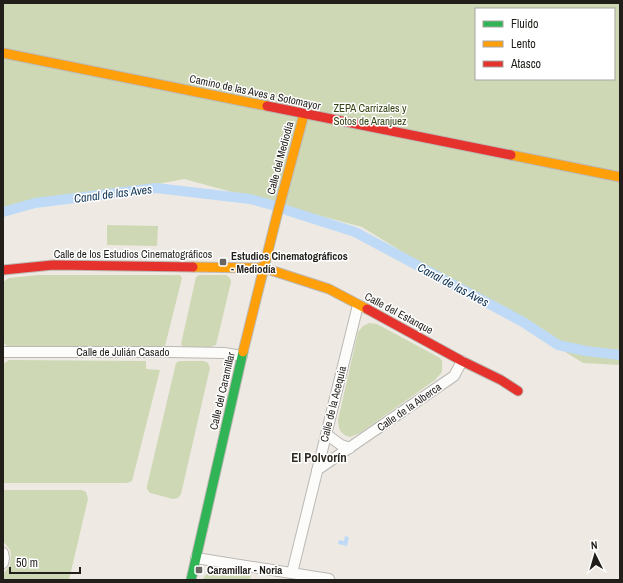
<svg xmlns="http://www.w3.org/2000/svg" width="623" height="583" viewBox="0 0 623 583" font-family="'Archivo Narrow',sans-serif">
<rect width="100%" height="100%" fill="#eeeae3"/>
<path fill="#ced8b5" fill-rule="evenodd" d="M3,3H620V365L583,363L362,227L184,179L3,213ZM476,9H614V79H476Z
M107,225L158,226L157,246L107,245Z
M39,275H180L182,278L165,346L162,347L7,346L3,342V282L9,278Z
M199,275H226L230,278L231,282L216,345L210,347H183L181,344L196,277Z
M369,323L377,324L440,358L442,361V372L435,380L360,433L350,437C341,435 338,429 338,420L358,332L363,326Z
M9,360L146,361V369L160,370L132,481L127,483H3V364Z
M179,361H204L208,363L210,368L181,494L178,498L173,499L150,493L147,489V486L176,363Z
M3,490H82L86,492L88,499L69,580H3V574L10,565L11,555L10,550L3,541Z
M218,568L251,574L250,580H202L208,572Z"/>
<path fill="#bedaf7" d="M345,536L349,537L347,546L338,544L339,540L344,541Z"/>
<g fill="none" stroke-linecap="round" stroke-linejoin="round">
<path stroke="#bedaf7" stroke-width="10" d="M286,210L355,232L523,322L558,345L586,351L620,355
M3,212L35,203L156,188L250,199L272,205"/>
<g stroke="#bbb8b3" stroke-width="12">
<path id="street" d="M3,352H171L224,353L242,356
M326,434L341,445L350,448
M317,470L454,376L462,361
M3,553L4,558L3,563
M196,558L329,579
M292,573L358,305"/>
</g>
<g stroke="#bbb8b3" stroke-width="11">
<path id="fast" d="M191,580L243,352"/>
</g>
<g stroke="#bbb8b3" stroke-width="11">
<path id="slow" d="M3,53L267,106
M511,155L620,177
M193,267L264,268L329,289L367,309
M243,352L277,215L304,114"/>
</g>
<g stroke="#bbb8b3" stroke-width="11">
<path id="jam" d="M267,106L511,155
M3,270L53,265L193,267
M367,309L462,361L501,380L518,391"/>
</g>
<use href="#street" stroke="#fcfcfb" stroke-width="10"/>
<use href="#fast" stroke="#30b455" stroke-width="9"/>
<use href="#slow" stroke="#ff9f0a" stroke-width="9"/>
<use href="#jam" stroke="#e5322d" stroke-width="9"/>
</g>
<g fill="#696661" stroke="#fff" stroke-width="1.5">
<rect x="219" y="258" width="8" height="8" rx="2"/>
<rect x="195" y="566" width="8" height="8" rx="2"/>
</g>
<g text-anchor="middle" stroke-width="3" stroke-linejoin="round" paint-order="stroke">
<g font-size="11" fill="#221f1b" stroke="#fff">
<text transform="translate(255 92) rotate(12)" y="4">Camino de las Aves a Sotomayor</text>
<text transform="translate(280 158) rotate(-75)" y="4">Calle del Mediodía</text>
<text x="133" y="258">Calle de los Estudios Cinematográficos</text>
<text transform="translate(399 313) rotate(28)" y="4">Calle del Estanque</text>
<text x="123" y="356">Calle de Julián Casado</text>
<text transform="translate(222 391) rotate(-77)" y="4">Calle del Caramillar</text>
<text transform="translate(333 404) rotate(-76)" y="4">Calle de la Acequia</text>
<text transform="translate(409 407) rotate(-35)" y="4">Calle de la Alberca</text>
</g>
<g font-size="11" fill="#334312" stroke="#fff">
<text x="370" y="112">ZEPA Carrizales y<tspan x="370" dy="13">Sotos de Aranjuez</tspan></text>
</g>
<g font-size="11" font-weight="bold" fill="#221f1b" stroke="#fff" text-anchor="start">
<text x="231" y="260">Estudios Cinematográficos<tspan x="231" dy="13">- Mediodía</tspan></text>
<text x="207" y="574">Caramillar - Noria</text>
</g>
<g font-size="12" font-style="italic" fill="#0d3254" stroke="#fff">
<text transform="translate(113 194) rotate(-7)" y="4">Canal de las Aves</text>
<text transform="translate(453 285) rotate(28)" y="4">Canal de las Aves</text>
</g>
<g font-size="13" font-weight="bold" fill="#2f2a21" stroke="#fff">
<text x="319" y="462">El Polvorín</text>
</g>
</g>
<rect width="623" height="583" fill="none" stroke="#221f1b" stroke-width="8"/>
<rect x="475" y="8" width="140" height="72" fill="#ffffff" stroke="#a7a5a4"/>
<rect x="483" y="21" width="20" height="6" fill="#30b455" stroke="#a7a5a4"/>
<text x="511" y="28" font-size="12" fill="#221f1b">Fluido</text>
<rect x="483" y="41" width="20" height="6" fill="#ff9f0a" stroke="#a7a5a4"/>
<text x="511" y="48" font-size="12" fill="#221f1b">Lento</text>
<rect x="483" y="61" width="20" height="6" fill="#e5322d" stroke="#a7a5a4"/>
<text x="511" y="68" font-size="12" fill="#221f1b">Atasco</text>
<g transform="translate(595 555) rotate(355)" stroke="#ffffff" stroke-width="3" paint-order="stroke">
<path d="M0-3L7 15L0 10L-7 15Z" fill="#221f1b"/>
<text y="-6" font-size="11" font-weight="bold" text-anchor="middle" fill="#221f1b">N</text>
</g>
<path d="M10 567v6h70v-6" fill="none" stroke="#221f1b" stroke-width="2"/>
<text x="16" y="567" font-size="12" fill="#221f1b" stroke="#ffffff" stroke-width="3" paint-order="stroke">50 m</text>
</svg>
